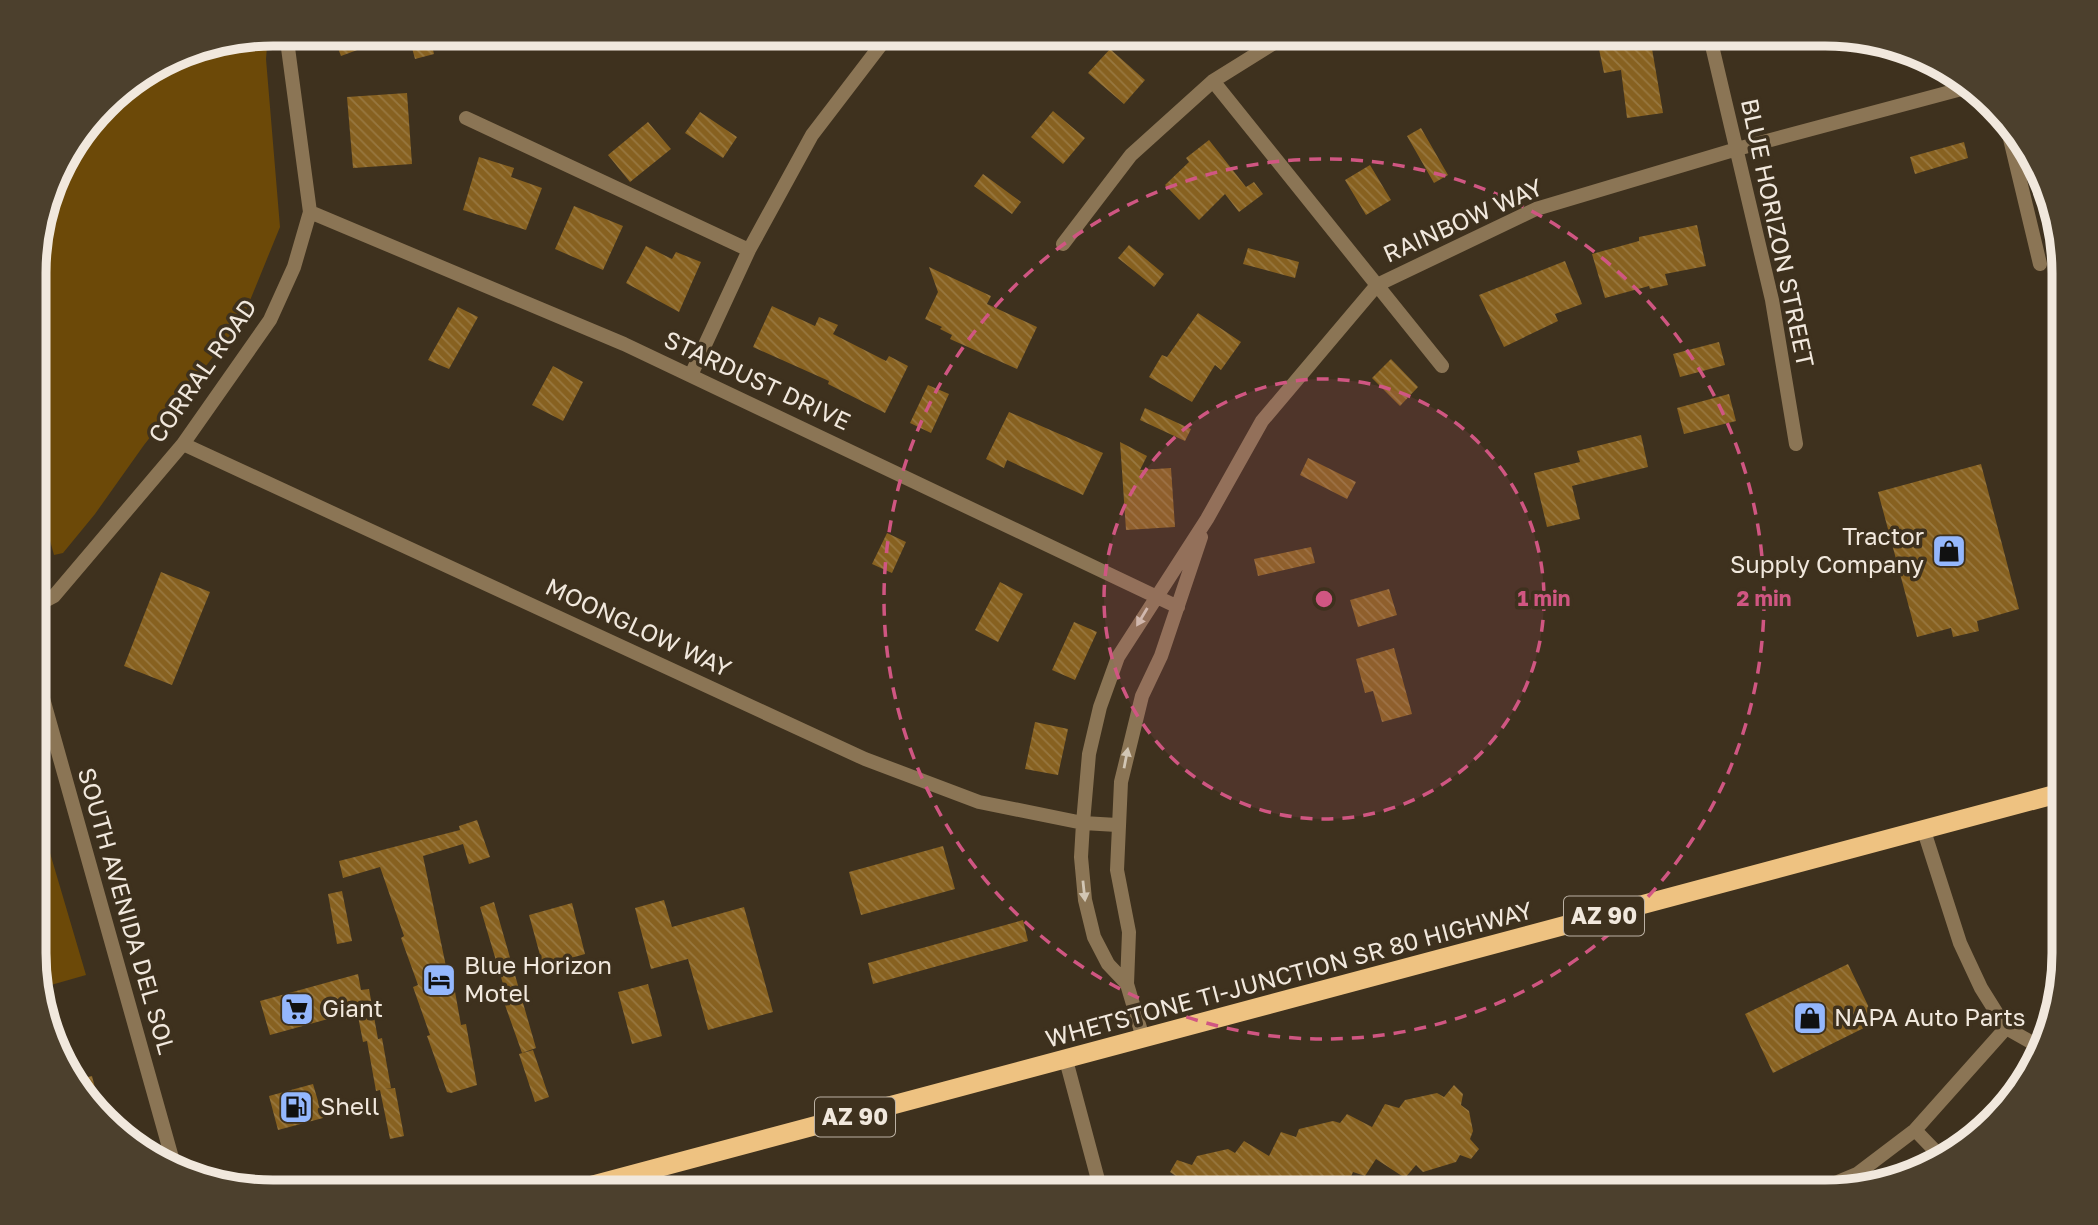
<svg xmlns="http://www.w3.org/2000/svg" width="2098" height="1225" viewBox="0 0 2098 1225" font-family="'Golos Text',sans-serif">
<defs>
<pattern id="building-back-hatch" width="6" height="6" patternUnits="userSpaceOnUse" patternTransform="scale(1.75)"><rect width="6" height="6" fill="#876120"/><path d="M-1 5l2 2M0 0l6 6M5-1l2 2" fill="none" stroke="#987840"/></pattern>
</defs>
<rect width="100%" height="100%" fill="#3e311e"/>
<path fill="#6c4908" d="M268,34L266,59L280,227L242,320L144,445L95,514L63,553L54,555L35,486V242L58,166L114,93L181,51Z
M35,802L86,975L37,989L35,983Z"/>
<g fill="none" stroke-linecap="round" stroke-linejoin="round">
<path stroke="#38579c" stroke-width="5" d="M35,270L56,174"/>
</g>
<path fill="url(#building-back-hatch)" d="M332,33H367L371,45L341,56Z
M408,33H429L434,54L415,59Z
M1650,37L1663,113L1627,118L1621,70L1604,73L1599,49Z
M1110,49L1145,80L1124,104L1088,73Z
M407,93L412,164L353,168L347,97Z
M1053,111L1085,138L1063,164L1031,137Z
M700,112L737,137L723,158L685,133Z
M648,122L671,149L630,182L608,155Z
M1421,128L1448,175L1434,183L1407,136Z
M1209,140L1246,187L1254,182L1263,194L1239,212L1225,194L1199,220L1165,185L1189,162L1186,158Z
M1964,142L1968,158L1915,174L1910,157Z
M479,157L514,168L511,177L542,188L526,230L463,210Z
M1370,165L1391,200L1366,215L1345,180Z
M983,174L1021,202L1012,214L974,186Z
M574,206L623,226L603,270L555,249Z
M1697,225L1706,266L1665,274L1668,285L1650,289L1649,286L1605,298L1592,254L1639,241V237Z
M1129,245L1164,274L1154,287L1118,258Z
M646,246L672,259L676,252L701,262L679,312L626,283Z
M1248,248L1299,262L1295,278L1243,264Z
M1565,261L1582,304L1555,314L1558,321L1504,347L1479,295Z
M929,267L991,296L987,304L1037,327L1017,369L950,339L952,335L940,329L942,327L925,319L938,292Z
M772,306L815,326L819,317L838,325L833,334L886,361L889,356L908,366L885,413L828,384L829,381L753,347Z
M458,307L478,317L449,369L428,360Z
M1198,313L1241,342L1221,370L1215,365L1192,402L1149,377L1162,355L1167,357Z
M1719,342L1725,365L1680,377L1673,354Z
M1391,359L1418,387L1400,406L1372,378Z
M553,366L583,382L563,421L532,405Z
M928,385L949,394L931,433L910,423Z
M1729,394L1736,421L1684,434L1677,408Z
M1145,408L1191,429L1185,441L1140,420Z
M1009,412L1103,453L1083,495L1007,460L1004,468L986,459Z
M1641,435L1648,467L1572,486L1580,519L1547,527L1534,473L1580,462L1577,451Z
M1120,442L1147,456L1140,470L1171,468L1175,527L1126,530Z
M1308,458L1356,482L1347,499L1300,475Z
M1981,464L2019,609L1977,621L1979,631L1953,637L1951,628L1917,637L1878,492Z
M887,533L906,542L892,573L872,564Z
M1311,547L1315,563L1258,576L1254,559Z
M161,572L210,592L172,685L124,666Z
M1000,582L1023,594L998,642L975,630Z
M1389,589L1397,615L1358,627L1350,600Z
M1074,622L1097,632L1075,680L1052,670Z
M1394,648L1412,714L1382,722L1373,691L1365,693L1356,659Z
M1035,722L1068,729L1058,775L1025,769Z
M477,820L490,857L469,864L463,844L423,856L448,976L452,975L461,1025L466,1024L477,1085L451,1093L447,1092L427,1036L430,1035L413,987L418,985L401,938L404,936L380,867L343,878L339,861L460,830L459,826Z
M943,846L955,889L861,915L849,872Z
M342,891L352,941L337,944L328,894Z
M664,900L672,927L744,907L773,1012L708,1030L688,959L651,969L635,908Z
M494,902L536,1048L522,1053L505,1005L509,1004L480,907Z
M572,903L585,954L543,966L529,915Z
M1023,920L1028,941L873,984L868,963Z
M1848,964L1876,1022L1773,1073L1745,1014Z
M358,974L361,990L369,989L378,1039L375,1040L382,1038L391,1088L385,1089L395,1088L404,1136L390,1139L380,1090L376,1091L367,1041L363,1042L357,1011L270,1035L260,1001Z
M648,984L662,1036L632,1044L618,992Z
M533,1050L549,1097L535,1102L519,1054Z
M92,1076L101,1111L72,1081Z
M313,1084L323,1118L278,1130L269,1096Z
M1454,1085L1463,1094L1461,1105L1469,1111L1473,1131L1470,1139L1479,1149L1471,1159L1460,1155L1456,1162L1423,1172L1416,1165L1405,1178L1376,1159L1365,1176L1353,1172L1350,1179L1317,1188L1309,1184L1303,1191H1178L1183,1181L1170,1172L1177,1160L1192,1165L1197,1156L1228,1149L1235,1153L1244,1141L1269,1156L1281,1132L1296,1137L1299,1129L1333,1121L1340,1123L1347,1114L1372,1127L1385,1104L1399,1108L1405,1100L1437,1093L1444,1097Z"/>
<g fill="none" stroke-linecap="round" stroke-linejoin="round">
<path stroke="#8b7555" stroke-width="14" d="M1709,33L1772,300L1796,444
M1213,81L1442,366
M466,118L749,250
M2006,122L2040,264
M310,212L624,344L1178,607
M1063,244L1131,155L1213,81L1290,33
M691,375L749,250L812,135L890,33
M183,444L865,759L979,802L1083,823L1117,825
M35,606L54,596L183,444L270,320L294,267L310,212L286,33
M1127,984L1108,964L1094,937L1085,900L1081,857L1083,823L1089,754L1100,707L1118,657L1207,519L1262,421L1377,285L1536,209L1737,149L1969,87
M1143,1038L1127,984L1129,932L1117,870L1121,782L1142,696L1161,656L1201,537
M1066,1060L1101,1191
M1915,1130L1944,1160
M1816,1191L1857,1174L1915,1130L2006,1028"/>
<path stroke="#8b7555" stroke-width="14" d="M35,670L174,1165
M1924,831L1960,943L1981,988L2006,1028L2040,1047"/>
<path stroke="#eec281" stroke-width="19" d="M567,1192L2064,792"/>
</g>
<defs><path id="oneway-solid" d="M-6-.8H1V-3.2L6.5 0L1 3.2V.8H-6Z" transform="scale(1.75)"/></defs>
<g fill="#d2c6b4">
<use href="#oneway-solid" transform="translate(1142 617) rotate(121)"/>
<use href="#oneway-solid" transform="translate(1126 758) rotate(-79)"/>
<use href="#oneway-solid" transform="translate(1084 891) rotate(84)"/>
</g>
<circle cx="1324" cy="599" r="220" fill="#d05682" fill-opacity=".12"/>
<g fill="none" stroke="#d05682" stroke-width="3.5" stroke-dasharray="12 9">
<circle cx="1324" cy="599" r="220"/>
<circle cx="1324" cy="599" r="440"/>
</g>
<defs>
<g id="shop-square" transform="scale(1.75)"><rect x="-9" y="-9" width="18" height="18" rx="4" fill="#94b7fd" stroke="#3e311e"/><path d="M-5-2.5h2.3a2.7 3.5 0 0 1 5.4 0H5L5.5 6h-11ZM-1.5-2.5h3a1.5 2.3 0 0 0-3 0Z" fill="#111"/></g>
<g id="hotel-square" transform="scale(1.75)"><rect x="-9" y="-9" width="18" height="18" rx="4" fill="#94b7fd" stroke="#3e311e"/><path d="M-6-4.5h1.5V1H6V5H4.5V3h-9V5H-6ZM-4 0a1.8 1.8 0 1 1 3.6 0ZM.5 0V-2.5h3Q6-2.5 6 0Z" fill="#111"/></g>
<g id="supermarket-square" transform="scale(1.75)"><rect x="-9" y="-9" width="18" height="18" rx="4" fill="#94b7fd" stroke="#3e311e"/><path d="M-6-5.5h2.5l.6 2H6L4.5 2H-2.5L-4.4-4H-6ZM-1.5 3.2a1.3 1.3 0 1 0 .1 0ZM3 3.2a1.3 1.3 0 1 0 .1 0Z" fill="#111"/></g>
<g id="fuel-square" transform="scale(1.75)"><rect x="-9" y="-9" width="18" height="18" rx="4" fill="#94b7fd" stroke="#3e311e"/><path d="M-5.5-6h7V0h2V4h1.3V-2.5L3-4.5l.8-.8L6-3V5H2.5V1h-1V6h-7ZM-4.2-4.7v3.2H.2V-4.7Z" fill="#111"/></g>
</defs>
<g fill-rule="evenodd">
<use href="#shop-square" x="1949" y="551"/>
<use href="#hotel-square" x="439" y="980"/>
<use href="#supermarket-square" x="297" y="1009"/>
<use href="#shop-square" x="1810" y="1018"/>
<use href="#fuel-square" x="296" y="1107"/>
</g>
<g text-anchor="middle" stroke-width="7" stroke-linejoin="round" paint-order="stroke">
<g fill="#3e311e" stroke="#bbb1a4" stroke-width="2">
<rect x="1564" y="896.5" width="80" height="39" rx="5"/>
<rect x="815" y="1097.5" width="80" height="39" rx="5"/>
</g>
<g font-size="23" font-weight="bold" fill="#f1e8dd">
<text x="1604" y="924">AZ 90</text>
<text x="855" y="1125">AZ 90</text>
</g>
<g font-size="24" fill="#f1e8dd" stroke="#3e311e">
<text transform="translate(1463 221) rotate(-24)" y="8">RAINBOW WAY</text>
<text transform="translate(1777 233) rotate(78)" y="8">BLUE HORIZON STREET</text>
<text transform="translate(203 371) rotate(-55)" y="8">CORRAL ROAD</text>
<text transform="translate(757 381) rotate(25)" y="8">STARDUST DRIVE</text>
<text transform="translate(638 628) rotate(25)" y="8">MOONGLOW WAY</text>
<text transform="translate(126 911) rotate(74)" y="8">SOUTH AVENIDA DEL SOL</text>
<text transform="translate(1289 975) rotate(-15)" y="8">WHETSTONE TI-JUNCTION SR 80 HIGHWAY</text>
</g>
<g font-size="24" fill="#f1e8dd" stroke="#3e311e" text-anchor="start">
<text x="1924" y="545" text-anchor="end">Tractor<tspan x="1924" dy="28">Supply Company</tspan></text>
<text x="464" y="974">Blue Horizon<tspan x="464" dy="28">Motel</tspan></text>
<text x="322" y="1017">Giant</text>
<text x="1834" y="1026">NAPA Auto Parts</text>
<text x="320" y="1115">Shell</text>
</g>
</g>
<path d="M0 0H2098V1225H0ZM273 46H1825A227 227 0 0 1 2052 273V953A227 227 0 0 1 1825 1180H273A227 227 0 0 1 46 953V273A227 227 0 0 1 273 46Z" fill="#4c402d" fill-rule="evenodd"/>
<path fill="none" stroke="#f1e8dd" stroke-width="9" d="M273 46H1825A227 227 0 0 1 2052 273V953A227 227 0 0 1 1825 1180H273A227 227 0 0 1 46 953V273A227 227 0 0 1 273 46Z"/>
<circle cx="1324" cy="599" r="10" fill="#d05682" stroke="#3e311e" stroke-width="3.5"/>
<g font-size="21" text-anchor="middle" font-weight="bold" fill="#d05682" stroke="#3e311e" stroke-width="7" stroke-linejoin="round" paint-order="stroke">
<text x="1544" y="606">1 min</text>
<text x="1764" y="606">2 min</text>
</g>
</svg>
